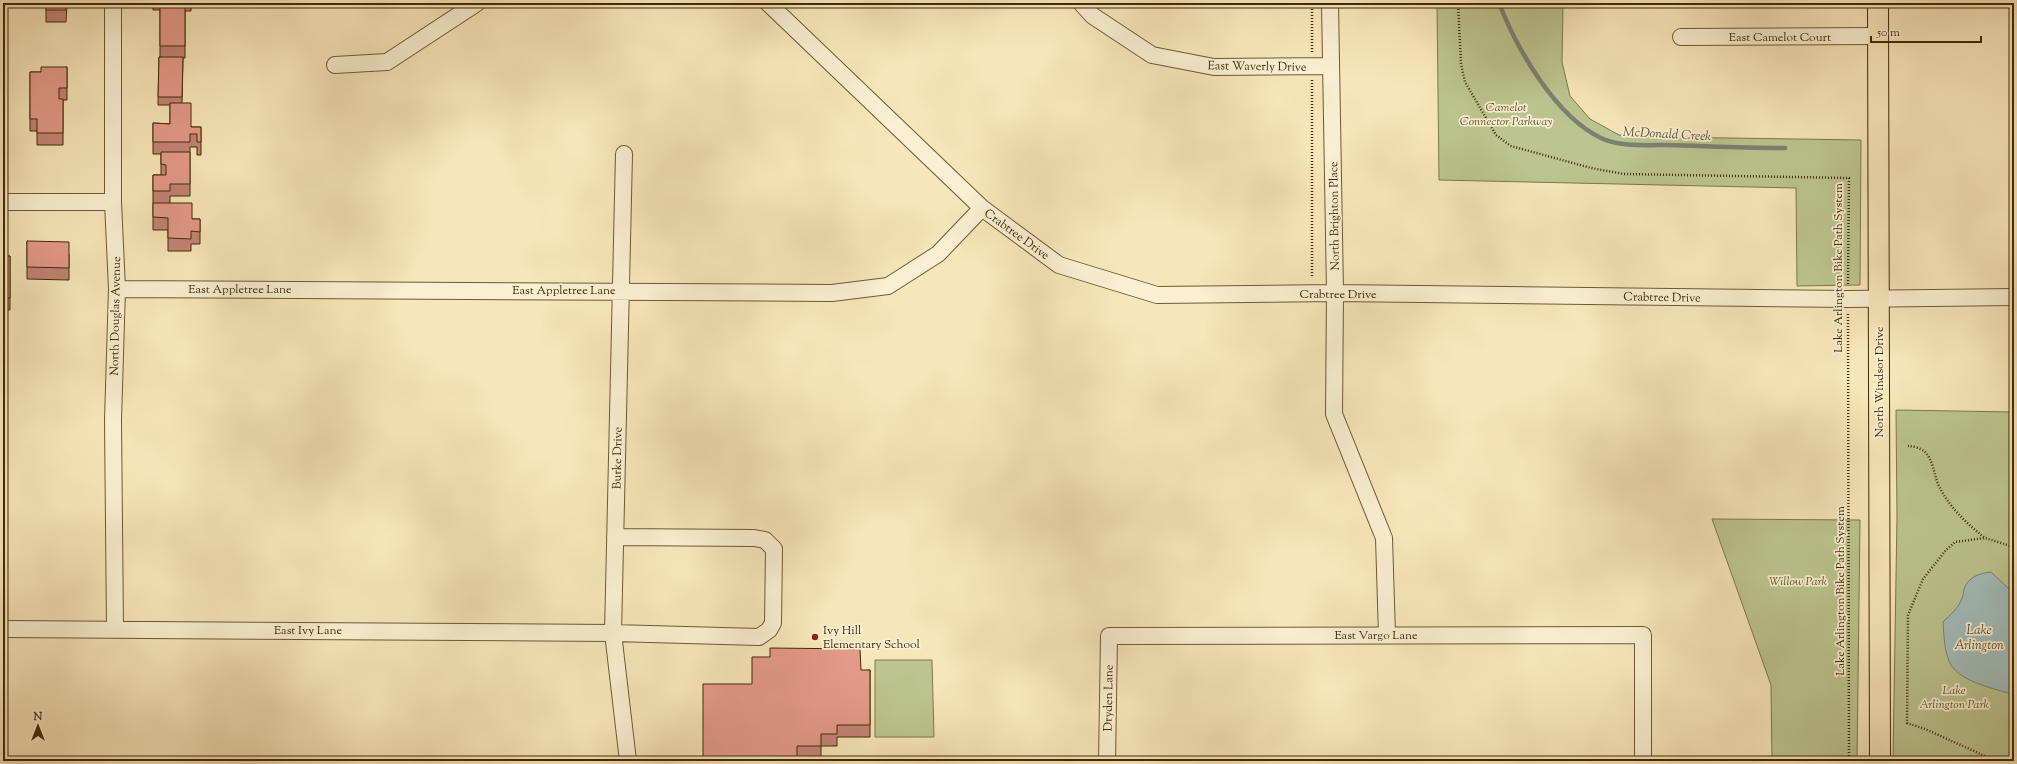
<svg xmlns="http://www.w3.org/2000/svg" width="2017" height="764" viewBox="0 0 2017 764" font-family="'Sorts Mill Goudy',serif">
<rect width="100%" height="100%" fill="#f7e6b9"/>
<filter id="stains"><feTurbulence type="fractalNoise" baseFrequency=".005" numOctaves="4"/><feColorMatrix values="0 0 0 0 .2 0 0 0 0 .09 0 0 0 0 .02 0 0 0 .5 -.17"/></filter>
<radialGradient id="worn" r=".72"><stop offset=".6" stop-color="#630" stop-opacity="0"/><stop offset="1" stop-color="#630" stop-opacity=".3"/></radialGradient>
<path fill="#bcc58f" stroke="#7e784a" d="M1437,3H1563L1562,62L1570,96L1590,119L1619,135L1663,137L1861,140L1860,285L1797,286L1796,188L1439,180Z
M1896,410L2014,412V761H1893L1897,516Z
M1712,519L1860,520L1857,761H1772L1771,685Z
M875,660H932L934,737H875Z"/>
<path fill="#a2bdba" stroke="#7b8272" d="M1991,572L2008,588L2014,591V695C1994,688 1963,683 1951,665C1944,653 1944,635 1943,622C1950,615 1959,608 1962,598C1964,595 1963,592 1964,589C1968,577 1980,573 1991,572Z"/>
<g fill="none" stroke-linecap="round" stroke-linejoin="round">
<path stroke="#7b8272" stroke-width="4.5" d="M1499,3C1517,49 1555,116 1601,138C1618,147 1648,145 1667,145C1706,146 1745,148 1785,148"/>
<g stroke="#6e5933" stroke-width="18">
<path id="minor" d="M113,3V202L117,289L113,420L115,629
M768,3L982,208L1059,265L1157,295L1335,293L1848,299L2014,297
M1081,3L1093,16L1152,55L1214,67L1331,66
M1330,3L1335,293L1334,414L1384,538L1387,635
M1681,37L1878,36
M335,65L387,62L477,3
M624,154L613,633L628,761
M3,202H113
M117,289L832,293L888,286L938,254L982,208
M3,629L613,633L759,637L769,630L773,623L774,549L765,540L754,538L615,537
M1107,761L1109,636L1643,635V761"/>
</g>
<g stroke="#402a06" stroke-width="22">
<path id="major" d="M1878,3L1880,761"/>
</g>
<path stroke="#402a06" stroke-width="2.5" stroke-dasharray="1 2" stroke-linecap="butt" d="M1312,3V52
M1458,3L1461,64L1465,82L1496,135L1511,146L1591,168L1624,174L1849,178L1848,285
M1312,80V278
M1848,314L1849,761
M1908,446C1913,446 1921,448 1925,452C1933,460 1934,474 1938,484C1948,506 1966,523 1985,538
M1996,761L1925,729L1907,723L1908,615L1923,579L1946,550L1955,542L1985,538L2014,547"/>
<use href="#minor" stroke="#faefd2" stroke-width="16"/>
<use href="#major" stroke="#f7e6b9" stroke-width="20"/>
</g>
<path fill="#c48476" stroke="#402a06" d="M46,3H67L66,22H46Z
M153,3H191V11H185V58H183L182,103L191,127H201V155H197V147H190V196H170V203L192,219H200V244H191V251H168V230H153V175H161V154H153V123L170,124V105H158L159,57H160V10H153Z
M67,67V100H63V145H37V131H30V72H41Z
M3,100L5,113L4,155H3Z
M27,241L69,254V280L27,279Z
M3,256H10V310H3Z
M870,670V737H837V746H821V758H797L752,684Z"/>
<path fill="#e49a89" stroke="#402a06" d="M46,3H67L66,10H46Z
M160,6H185V46H160Z
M159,57H183L182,97H158Z
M41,67H67V88H59V99H63V133H37V119H30V72H41Z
M3,100H5L4,143H3Z
M170,103H191V127H201V142H197V134H190V142H153V123L170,124Z
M161,152H190V184H170V191H153V175H166V165L161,164Z
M153,203H192V219H200V232L191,231V239L168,238V218L153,217Z
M27,241L69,242V268L27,267Z
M3,256H10V298H3Z
M770,648L860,649L861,670H870V725H837V734H821V746H797V761H703V684H752V657H770Z"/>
<circle fill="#8f2418" stroke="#faefd2" stroke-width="1.5" cx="815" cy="637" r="4"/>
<g text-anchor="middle" stroke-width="3.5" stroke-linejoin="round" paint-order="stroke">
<g font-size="12" fill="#402a06" stroke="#faefd2">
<text x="1780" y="41">East Camelot Court</text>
<text transform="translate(1257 66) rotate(1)" y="4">East Waverly Drive</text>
<text transform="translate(1334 216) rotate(-91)" y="4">North Brighton Place</text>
<text transform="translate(1017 234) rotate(36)" y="4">Crabtree Drive</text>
<text transform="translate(1838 268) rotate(-90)" y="4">Lake Arlington Bike Path System</text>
<text x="240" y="293">East Appletree Lane</text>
<text x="564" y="294">East Appletree Lane</text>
<text x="1338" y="298">Crabtree Drive</text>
<text transform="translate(1662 297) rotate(1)" y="4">Crabtree Drive</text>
<text transform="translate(115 316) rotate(-89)" y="4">North Douglas Avenue</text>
<text transform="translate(1879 382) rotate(-90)" y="4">North Windsor Drive</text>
<text transform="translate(617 458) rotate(-89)" y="4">Burke Drive</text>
<text transform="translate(1840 591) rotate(-90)" y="4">Lake Arlington Bike Path System</text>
<text x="308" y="634">East Ivy Lane</text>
<text x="1376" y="639">East Vargo Lane</text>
<text transform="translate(1108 698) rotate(-89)" y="4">Dryden Lane</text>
</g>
<g font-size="12" font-style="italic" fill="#5f5128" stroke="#faefd2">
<text x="1506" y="111">Camelot<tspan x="1506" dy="14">Connector Parkway</tspan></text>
<text x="1798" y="585">Willow Park</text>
<text x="1954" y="694">Lake<tspan x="1954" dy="14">Arlington Park</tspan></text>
</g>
<g font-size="12" fill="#402a06" stroke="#faefd2" text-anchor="start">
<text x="823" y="634">Ivy Hill<tspan x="823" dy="14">Elementary School</tspan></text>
</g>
<g font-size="13" font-style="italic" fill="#584f33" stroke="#faefd2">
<text transform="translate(1667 133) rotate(3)" y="5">McDonald Creek</text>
<text x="1979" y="634">Lake<tspan x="1979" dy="15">Arlington</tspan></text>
</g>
</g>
<rect width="2017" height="764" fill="none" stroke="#f7e6b9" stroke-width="16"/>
<rect x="4" y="4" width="2009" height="756" fill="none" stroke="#402a06" stroke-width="2"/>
<rect x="8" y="8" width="2001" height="748" fill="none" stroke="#402a06"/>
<g transform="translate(38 726)" stroke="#faefd2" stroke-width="3" paint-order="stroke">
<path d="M0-3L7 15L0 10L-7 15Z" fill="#402a06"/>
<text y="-6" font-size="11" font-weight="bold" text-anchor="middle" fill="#402a06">N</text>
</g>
<path d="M1871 36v6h110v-6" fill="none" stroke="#402a06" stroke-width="2"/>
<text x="1877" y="36" font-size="12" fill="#402a06" stroke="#faefd2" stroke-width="3" paint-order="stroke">50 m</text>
<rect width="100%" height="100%" filter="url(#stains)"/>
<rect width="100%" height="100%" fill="url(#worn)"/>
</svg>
